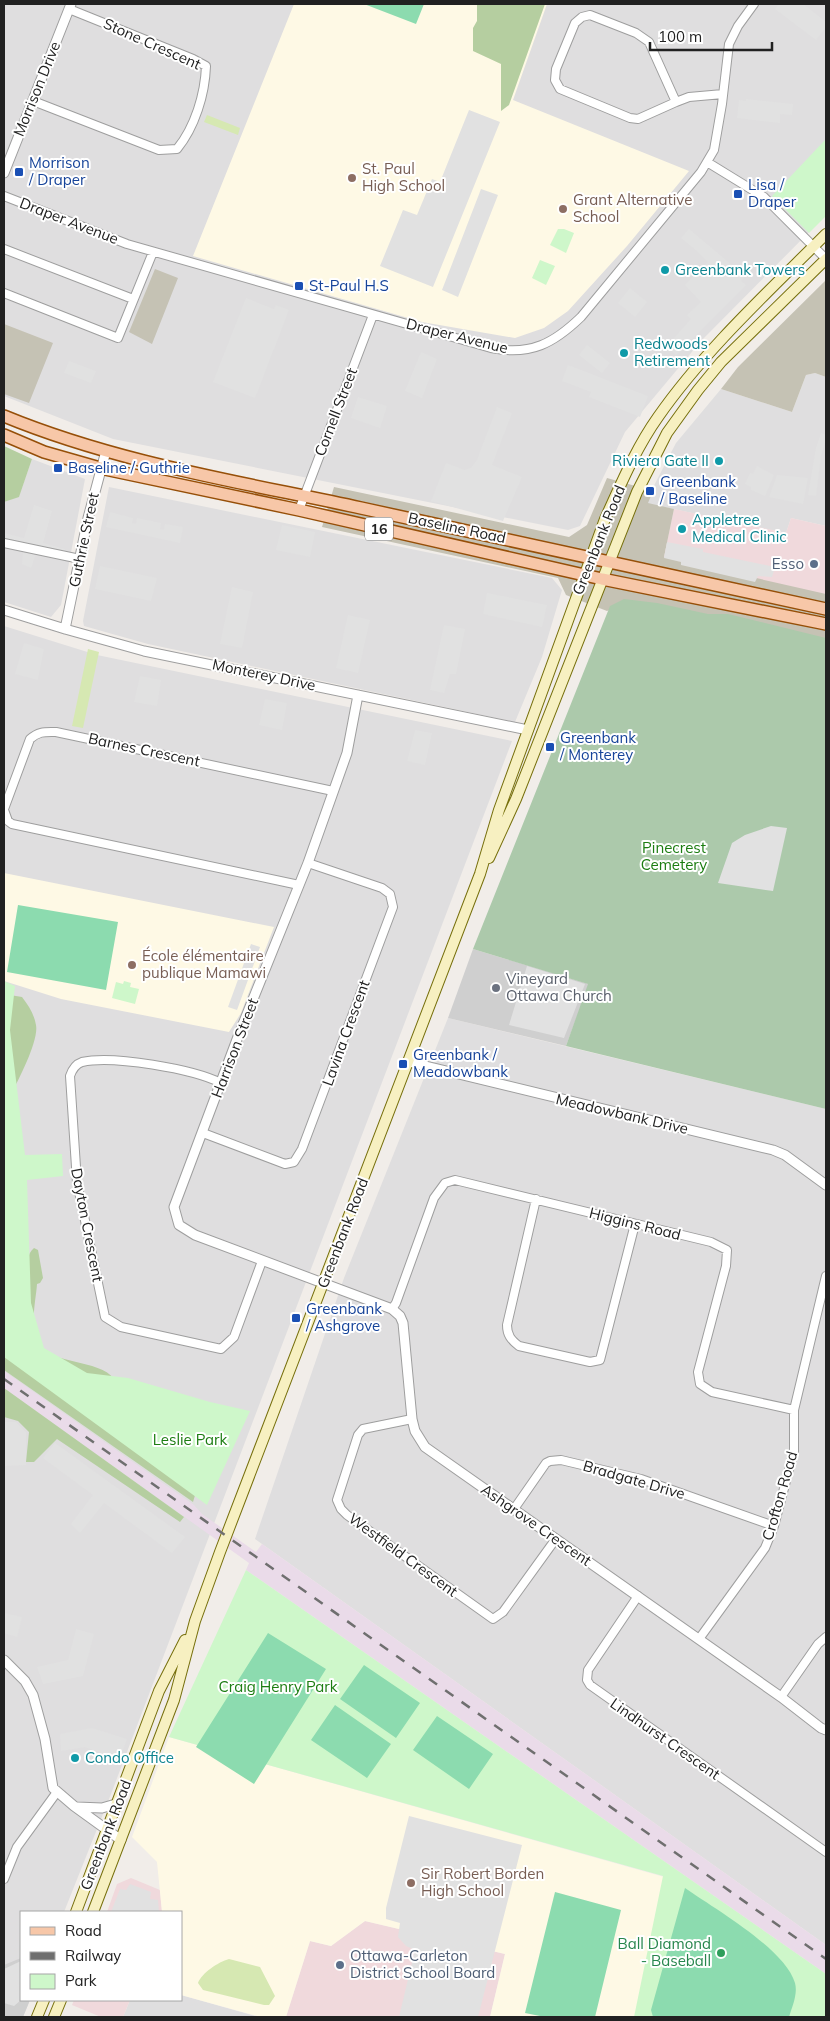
<svg xmlns="http://www.w3.org/2000/svg" width="830" height="2021" viewBox="0 0 830 2021" font-family="Mulish,sans-serif">
<rect width="100%" height="100%" fill="#f1ede9"/>
<path fill="#dfdedf" d="M4,4H826V215L701,341L625,432L580,526L568,530L113,439L4,396Z
M815,373L826,377V526L791,518L786,533L645,503L676,443L721,389L792,412L806,375Z
M32,459L85,479L61,605L51,617L4,602V502L19,496Z
M109,487L552,578L562,590L542,657L515,722L148,644L84,626L83,621Z
M4,626L97,655L512,741L111,1794L64,1912H21V2000H30L23,2017H4Z
M448,1018L826,1109V1945L255,1539L344,1278Z
M181,1995L259,2017H123L130,2000H181Z"/>
<path fill="#f0d9dc" d="M674,509L786,533L791,518L826,526V597L663,561Z
M131,1878L160,1890L162,1912H107L117,1884Z
M365,1921L505,1954L490,2017H286L310,1941L331,1946Z
M74,2000H130L123,2017H101L72,2005Z"/>
<path fill="#eadbe9" d="M4,1371L194,1505L202,1514L256,1552L262,1544L826,1945V1974L246,1570L249,1563L4,1388Z"/>
<path fill="#fef9e5" d="M294,4H547L513,100L689,171L627,246L568,311L544,328L515,338L422,322L193,256Z
M4,873L274,927L241,1013L229,1032L61,999L4,981Z
M169,1737L664,1877L635,2017H490L505,1954L365,1921L331,1946L310,1941L286,2017H261L181,1995V1912H162L157,1862L132,1837Z"/>
<path fill="#cfcfcf" d="M473,949L589,984L566,1046L448,1018Z
M21,1958V2000H30L23,2017H4V1965Z"/>
<path fill="#c5c2b4" d="M155,269L178,278L152,344L129,332Z
M826,280V377L815,373L806,375L792,412L721,389L738,367Z
M4,324L53,343L29,403L4,394Z
M607,478L653,491L648,503L674,509L664,557L826,594V649L625,603L607,611L566,595L558,578L322,527L334,487L569,537L587,525Z"/>
<path fill="#d6e8b2" d="M207,115L240,128L238,135L204,122Z
M88,649L99,652L83,728L72,726Z
M229,1959L260,1967L275,1996L269,2005H264L203,1990L198,1983C202,1973 218,1962 229,1959Z"/>
<path fill="#b5cea0" d="M477,4H545L509,105L501,111V64L473,51V28L477,21Z
M4,446L32,459L19,497L4,502Z
M4,994L22,997C29,1006 34,1014 36,1025C39,1040 19,1079 12,1092L4,1095Z
M34,1248L38,1250L43,1278L40,1283L37,1284C36,1299 31,1318 36,1334C36,1336 38,1338 39,1341C39,1344 39,1345 41,1348C54,1364 108,1360 116,1383L112,1387L58,1373L39,1355L22,1345L4,1328V1292L22,1289C24,1285 26,1281 26,1277C28,1267 25,1256 34,1248Z
M4,1347L196,1492L193,1502L4,1370Z
M4,1388L184,1517L180,1522L57,1439L34,1462H26L29,1432L18,1421L4,1417Z"/>
<path fill="#acc9ab" d="M624,599L657,603L708,614H728L826,638V1109L566,1046L588,984L473,949L610,606Z"/>
<path fill="#cef7ca" d="M826,139V216L809,233L772,196Z
M558,229H564L574,233L566,253L550,245Z
M540,260L555,266L546,285L532,278Z
M4,981L15,986L10,1030L25,1155L62,1154L63,1176L27,1180L31,1303L44,1348L87,1373L128,1378L210,1402L250,1411L207,1505L4,1357Z
M124,981L131,983L130,987L139,989L135,1004L112,998L116,982L123,984Z
M246,1570L826,1974V2017H634L663,1876L169,1737Z"/>
<path fill="#8cdbaf" d="M364,4H424L416,24Z
M18,905L118,922L106,990L7,972Z
M268,1633L326,1669L254,1784L196,1747Z
M364,1665L420,1703L396,1738L340,1699Z
M335,1705L391,1744L367,1778L311,1740Z
M437,1716L493,1754L469,1789L413,1750Z
M685,1888C715,1909 785,1949 795,1983C798,1994 792,2007 789,2017H653L651,2010Z
M555,1892L621,1910L595,2017H545L525,2013Z"/>
<path fill="#e1e1e1" d="M779,4H803L826,22V27L816,40L775,9Z
M746,99L793,104L792,115L780,114V123L737,118L739,100L746,101Z
M469,110L500,122L433,287L380,266L403,210L417,215L432,179L440,182Z
M481,189L498,195L458,297L442,290Z
M689,229L745,276L741,281L746,285L676,355L667,346L691,319L687,315L701,302L685,285L708,262L697,251L681,238Z
M630,288L647,302L635,317L618,303Z
M246,298L274,309L276,305L289,310L255,398L213,382Z
M587,345L610,363L602,373L579,355Z
M421,352L437,359L422,398L405,391Z
M69,361L96,371L91,383L64,373Z
M568,365L648,396L640,417L589,397L591,392L562,381Z
M358,397L387,406L380,428L351,418Z
M497,407L512,413L492,465L522,477L503,521L431,501L446,463L465,470L471,468L477,460Z
M821,433L826,435V439L821,456L816,496L808,495L816,448Z
M757,466L774,475L765,496L751,490V487L745,484L750,473L753,474Z
M777,475L808,478L803,504L769,497Z
M34,505L52,511L43,543L65,549L62,558L36,554L31,568L22,564L23,552L4,546V533L24,538Z
M110,512L133,518L132,523L136,524L137,518L161,523L160,529L164,530L165,524L183,527L180,543L106,527Z
M282,525L315,532L310,557L276,550Z
M667,542L703,549V552L775,567L772,577L758,576L755,582L681,565V562L664,558Z
M100,566L157,578L151,601L95,589Z
M232,587L253,592L242,648L220,644Z
M487,593L547,605L542,627L483,614Z
M348,615L370,620L358,673L336,668Z
M444,625L465,629L456,674H450L444,693L430,690Z
M24,643L44,649L38,680L15,674Z
M140,676L161,680L157,706L134,702Z
M265,699L287,703L282,730L259,725Z
M415,730L432,733L425,765L407,761Z
M771,826L787,828L773,891L718,883L732,843L745,835Z
M251,944L260,947L237,1010L228,1007Z
M527,966L585,984L564,1038L509,1025Z
M4,1422H16L26,1432V1465L4,1466Z
M55,1443L185,1537L172,1553L104,1503L80,1533L71,1524L93,1495L43,1458Z
M4,1613L22,1617L17,1637L4,1633Z
M76,1629L94,1634L83,1676L43,1684L37,1667L68,1660Z
M92,1728L127,1739L119,1760L85,1747L61,1751L60,1734Z
M409,1816L522,1845L478,2017H399L415,1950L406,1946L398,1937L400,1923L386,1919V1908Z
M130,1884L151,1892L150,1899L158,1900L159,1912H111L120,1889L126,1890Z
M21,1961V2000L14,2006L4,2003V1969Z"/>
<g fill="none" stroke-linecap="round" stroke-linejoin="round">
<g stroke="#9e9e9e" stroke-width="10">
<path id="minor" d="M590,15L636,33L649,42L676,102L638,119L630,118L560,89L555,80L556,69L575,23L582,17Z
M33,101L159,150L177,149C195,127 205,94 206,66L193,59L69,9
M676,102L689,97L723,94
M707,162L764,197L826,259
M4,196L127,244L491,348C531,356 554,343 581,317L701,172L714,150L722,104L729,44L738,26L754,4
M4,249L133,299
M4,293L118,338L153,252
M299,510L373,315
M4,543L80,559
M4,809L30,739C39,731 45,732 56,732L333,791
M4,810L8,821L12,824L299,885
M221,1083C193,1069 113,1055 82,1062C76,1064 72,1070 70,1076L77,1182L105,1317L121,1327L221,1349L234,1337L262,1261
M203,1133L285,1164L294,1162L302,1149L393,907L390,894L382,888L308,863
M536,1199L507,1325C507,1335 511,1340 519,1346L590,1362L600,1360L635,1224
M392,1309L396,1303L434,1198L445,1183L455,1180L711,1242L727,1250L726,1266L698,1372L700,1384L712,1392L794,1410
M412,1419L363,1429L358,1435L337,1500L341,1509L347,1515L493,1619L503,1612L555,1540
M514,1509L546,1463L550,1461L561,1460L641,1479L774,1526
M638,1596L588,1670L587,1680L590,1685L826,1852
M699,1639L765,1548L774,1526L794,1451V1410L826,1276
M781,1697L818,1644L826,1637
M4,1879L17,1847L57,1792"/>
</g>
<g stroke="#9e9e9e" stroke-width="11">
<path id="tertiary" d="M4,173L71,4
M4,610L65,629L144,651L528,730
M65,629L88,518L106,451
M358,695L347,753L308,863L239,1034L174,1207L179,1225L195,1235L392,1309L400,1316L403,1323L412,1419L415,1431L425,1447L781,1697L821,1728L826,1730
M409,1062L773,1150L785,1155L826,1185
M4,1660L25,1681L33,1695L45,1739L53,1788L74,1806L121,1840
M77,1807L102,1808L119,1803"/>
</g>
<g stroke="#766f0b" stroke-width="12">
<path id="secondary" d="M489,858L516,799L637,492L667,433L698,390L721,362L826,259
M76,1912L159,1691L185,1640
M93,1912L174,1700L195,1621L220,1552L480,874L499,810L605,519C621,484 636,448 658,417C704,351 769,291 826,234
M37,2017L44,2000
M54,2017L61,2000"/>
</g>
<g stroke="#964f08" stroke-width="14">
<path id="primary" d="M4,416C118,463 241,482 361,508C517,541 671,576 826,609
M4,435L44,452L100,468L299,510L602,579L826,624"/>
</g>
<use href="#minor" stroke="#fff" stroke-width="8"/>
<use href="#tertiary" stroke="#fff" stroke-width="9"/>
<use href="#secondary" stroke="#f7f0c1" stroke-width="10"/>
<use href="#primary" stroke="#f7c7a8" stroke-width="11"/>
<path stroke="#6f6f6f" stroke-width="2.5" stroke-dasharray="10 10" stroke-linecap="butt" d="M4,1379L826,1959"/>
</g>
<g fill="#1a4fb4" stroke="#fff" stroke-width="2">
<rect x="14" y="167" width="10" height="10" rx="2.5"/>
<rect x="733" y="189" width="10" height="10" rx="2.5"/>
<rect x="294" y="281" width="10" height="10" rx="2.5"/>
<rect x="53" y="463" width="10" height="10" rx="2.5"/>
<rect x="645" y="486" width="10" height="10" rx="2.5"/>
<rect x="545" y="742" width="10" height="10" rx="2.5"/>
<rect x="398" y="1059" width="10" height="10" rx="2.5"/>
<rect x="291" y="1313" width="10" height="10" rx="2.5"/>
</g>
<g fill="#8d6e63" stroke="#fff" stroke-width="2">
<circle cx="352" cy="178" r="5"/>
<circle cx="563" cy="209" r="5"/>
<circle cx="132" cy="965" r="5"/>
<circle cx="411" cy="1883" r="5"/>
</g>
<g fill="#0f9aa8" stroke="#fff" stroke-width="2">
<circle cx="665" cy="270" r="5"/>
<circle cx="624" cy="353" r="5"/>
<circle cx="719" cy="461" r="5"/>
<circle cx="682" cy="529" r="5"/>
<circle cx="75" cy="1758" r="5"/>
</g>
<g fill="#5c6f8a" stroke="#fff" stroke-width="2">
<circle cx="814" cy="564" r="5"/>
<circle cx="340" cy="1965" r="5"/>
</g>
<circle fill="#6b7280" stroke="#fff" stroke-width="2" cx="496" cy="988" r="5"/>
<circle fill="#2e9e5b" stroke="#fff" stroke-width="2" cx="721" cy="1953" r="5"/>
<g text-anchor="middle" stroke-width="4" stroke-linejoin="round" paint-order="stroke">
<rect fill="#fff" stroke="#646464" stroke-width="1" x="365" y="517.5" width="28" height="23" rx="4"/>
<g font-size="14" font-weight="bold" fill="#212121">
<text x="379" y="534">16</text>
</g>
<g font-size="15" fill="#212121" stroke="#fff">
<text transform="translate(152 44) rotate(24)" y="5">Stone Crescent</text>
<text transform="translate(37 89) rotate(-68)" y="5">Morrison Drive</text>
<text transform="translate(69 221) rotate(21)" y="5">Draper Avenue</text>
<text transform="translate(457 336) rotate(14)" y="5">Draper Avenue</text>
<text transform="translate(336 412) rotate(-69)" y="5">Cornell Street</text>
<text transform="translate(457 528) rotate(12)" y="5">Baseline Road</text>
<text transform="translate(84 540) rotate(-78)" y="5">Guthrie Street</text>
<text transform="translate(599 540) rotate(-68)" y="5">Greenbank Road</text>
<text transform="translate(264 675) rotate(12)" y="5">Monterey Drive</text>
<text transform="translate(144 750) rotate(12)" y="5">Barnes Crescent</text>
<text transform="translate(346 1033) rotate(-70)" y="5">Lavina Crescent</text>
<text transform="translate(235 1048) rotate(-69)" y="5">Harrison Street</text>
<text transform="translate(622 1114) rotate(13)" y="5">Meadowbank Drive</text>
<text transform="translate(635 1224) rotate(14)" y="5">Higgins Road</text>
<text transform="translate(87 1225) rotate(79)" y="5">Dayton Crescent</text>
<text transform="translate(343 1233) rotate(-69)" y="5">Greenbank Road</text>
<text transform="translate(634 1480) rotate(16)" y="5">Bradgate Drive</text>
<text transform="translate(780 1496) rotate(-74)" y="5">Crofton Road</text>
<text transform="translate(536 1525) rotate(35)" y="5">Ashgrove Crescent</text>
<text transform="translate(403 1555) rotate(36)" y="5">Westfield Crescent</text>
<text transform="translate(665 1739) rotate(35)" y="5">Lindhurst Crescent</text>
<text transform="translate(106 1835) rotate(-69)" y="5">Greenbank Road</text>
</g>
<g font-size="15" fill="#164399" stroke="#fff" text-anchor="start">
<text x="29" y="168">Morrison<tspan x="29" dy="17">/ Draper</tspan></text>
<text x="748" y="190">Lisa /<tspan x="748" dy="17">Draper</tspan></text>
<text x="309" y="291">St-Paul H.S</text>
<text x="68" y="473">Baseline / Guthrie</text>
<text x="660" y="487">Greenbank<tspan x="660" dy="17">/ Baseline</tspan></text>
<text x="560" y="743">Greenbank<tspan x="560" dy="17">/ Monterey</tspan></text>
<text x="413" y="1060">Greenbank /<tspan x="413" dy="17">Meadowbank</tspan></text>
<text x="306" y="1314">Greenbank<tspan x="306" dy="17">/ Ashgrove</tspan></text>
</g>
<g font-size="15" fill="#785e54" stroke="#fff" text-anchor="start">
<text x="362" y="174">St. Paul<tspan x="362" dy="17">High School</tspan></text>
<text x="573" y="205">Grant Alternative<tspan x="573" dy="17">School</tspan></text>
<text x="142" y="961">École élémentaire<tspan x="142" dy="17">publique Mamawi</tspan></text>
<text x="421" y="1879">Sir Robert Borden<tspan x="421" dy="17">High School</tspan></text>
</g>
<g font-size="15" fill="#0d838f" stroke="#fff" text-anchor="start">
<text x="675" y="275">Greenbank Towers</text>
<text x="634" y="349">Redwoods<tspan x="634" dy="17">Retirement</tspan></text>
<text x="709" y="466" text-anchor="end">Riviera Gate II</text>
<text x="692" y="525">Appletree<tspan x="692" dy="17">Medical Clinic</tspan></text>
<text x="85" y="1763">Condo Office</text>
</g>
<g font-size="15" fill="#4e5e75" stroke="#fff" text-anchor="end">
<text x="804" y="569">Esso</text>
<text x="350" y="1961" text-anchor="start">Ottawa-Carleton<tspan x="350" dy="17">District School Board</tspan></text>
</g>
<g font-size="15" fill="#1c7d12" stroke="#fff">
<text x="674" y="853">Pinecrest<tspan x="674" dy="17">Cemetery</tspan></text>
<text x="190" y="1445">Leslie Park</text>
<text x="278" y="1692">Craig Henry Park</text>
</g>
<g font-size="15" fill="#5b616d" stroke="#fff" text-anchor="start">
<text x="506" y="984">Vineyard<tspan x="506" dy="17">Ottawa Church</tspan></text>
</g>
<g font-size="15" fill="#27864d" stroke="#fff" text-anchor="end">
<text x="711" y="1949">Ball Diamond<tspan x="711" dy="17">- Baseball</tspan></text>
</g>
</g>
<rect width="830" height="2021" fill="none" stroke="#212121" stroke-width="10"/>
<rect x="20" y="1911" width="162" height="90" fill="#ffffff" stroke="#a6a6a6"/>
<rect x="30" y="1927" width="25" height="8" fill="#f7c7a8" stroke="#a6a6a6"/>
<text x="65" y="1936" font-size="15" fill="#212121">Road</text>
<rect x="30" y="1952" width="25" height="8" fill="#6f6f6f" stroke="#a6a6a6"/>
<text x="65" y="1961" font-size="15" fill="#212121">Railway</text>
<rect x="30" y="1974" width="25" height="15" fill="#cef7ca" stroke="#a6a6a6"/>
<text x="65" y="1986" font-size="15" fill="#212121">Park</text>
<path d="M650 42v8h122v-8" fill="none" stroke="#212121" stroke-width="2.5"/>
<text x="658" y="42" font-size="15" fill="#212121" stroke="#ffffff" stroke-width="4" paint-order="stroke">100 m</text>
</svg>
